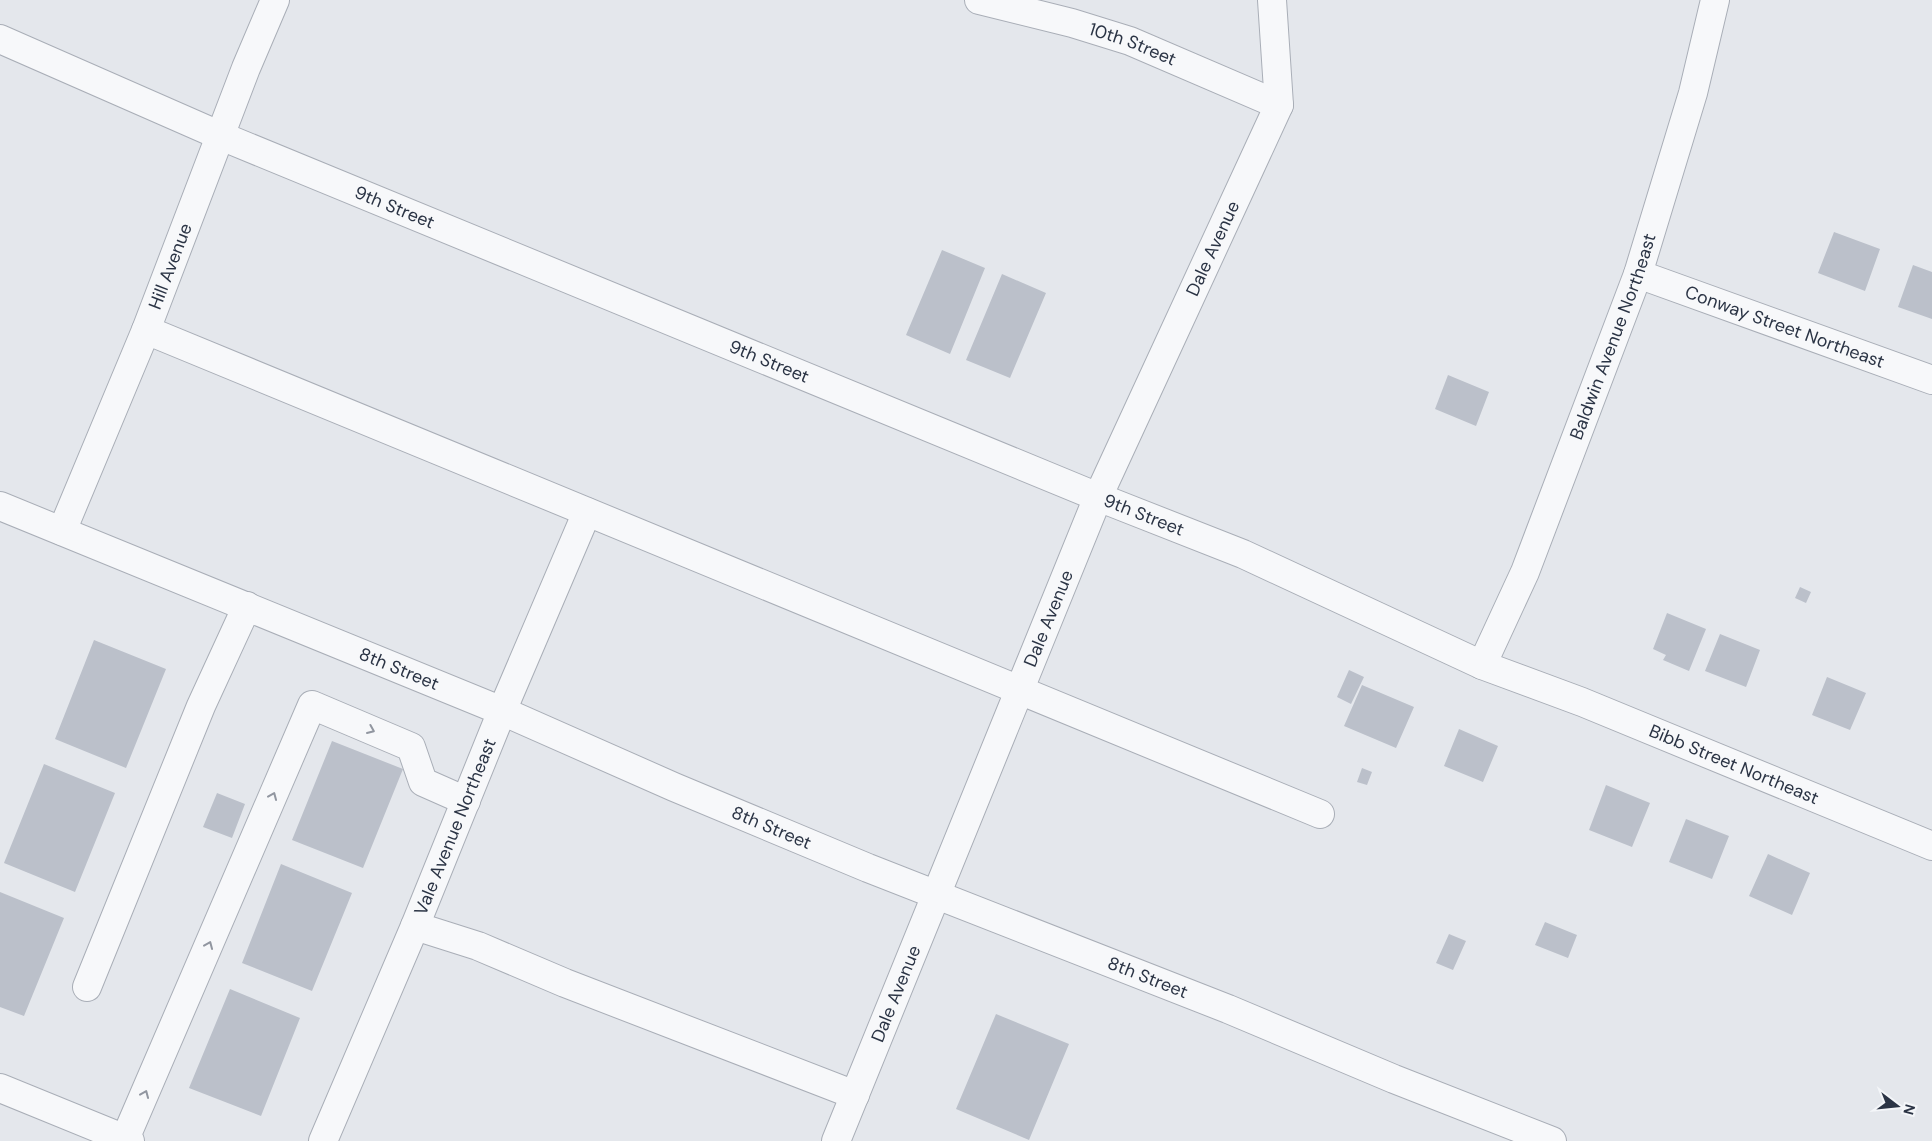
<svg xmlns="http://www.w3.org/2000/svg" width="1932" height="1141" viewBox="0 0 1932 1141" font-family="'DM Sans',sans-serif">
<rect width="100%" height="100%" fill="#e4e7ec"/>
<path fill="#bbc0ca" d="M1834,232L1880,249L1865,291L1818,273Z
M942,250L985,268L950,354L906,335Z
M1913,265L1932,272V319L1898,307Z
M1002,274L1046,293L1010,378L966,360Z
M1448,375L1489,392L1476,426L1435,409Z
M1800,587L1811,592L1806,603L1795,598Z
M1667,613L1706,629L1689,671L1663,660L1666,655L1653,649Z
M1720,634L1760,650L1746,687L1705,671Z
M94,640L166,669L126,768L55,739Z
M1349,670L1364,677L1351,704L1337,697Z
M1827,677L1866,693L1850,730L1812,715Z
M1362,685L1414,707L1396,748L1344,726Z
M1459,729L1498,746L1483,782L1444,766Z
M332,741L403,769L363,868L292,840Z
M44,764L115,793L75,892L4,863Z
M1362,768L1372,772L1367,785L1357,782Z
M1606,785L1650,803L1632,847L1589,830Z
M217,793L245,804L232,838L203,827Z
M1686,819L1729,836L1712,879L1669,862Z
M1768,854L1810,873L1792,915L1749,896Z
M281,864L352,893L312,991L242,963Z
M0,892L64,918L24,1016L0,1007Z
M1545,922L1577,935L1568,958L1535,945Z
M1449,934L1466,941L1453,970L1436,963Z
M230,989L300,1018L261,1116L189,1088Z
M996,1014L1069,1044L1029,1140L956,1109Z"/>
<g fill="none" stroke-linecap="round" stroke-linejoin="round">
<g stroke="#a9aeb7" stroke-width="30">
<g id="minor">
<path id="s1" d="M979,0L1072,23L1130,41L1279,105"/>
<path id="s2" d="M0,39L221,136L1098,497L1243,554L1482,665L1582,702L1932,846"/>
<path id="s3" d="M1638,274L1932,380"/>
<path d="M146,330L1320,814"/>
<path id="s4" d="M0,506L502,711L674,787L868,868L1228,1009L1394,1079L1552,1141"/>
<path id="s5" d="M62,531L146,330L246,68L275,0"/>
<path id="s6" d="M1482,665L1525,572L1638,274L1693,93L1715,0"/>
<path d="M415,926L478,946L565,983L855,1095"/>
<path d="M87,987L201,706L247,606"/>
<path d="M0,1088L130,1141"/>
<path d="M125,1139L312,705L411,747L423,782L466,801"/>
<path id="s7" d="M323,1141L415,926L502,711L587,512"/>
<path id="s8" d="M836,1141L1098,497L1279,105L1272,0"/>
</g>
</g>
<use href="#minor" stroke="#f7f8fa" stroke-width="28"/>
</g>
<defs><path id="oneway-chevron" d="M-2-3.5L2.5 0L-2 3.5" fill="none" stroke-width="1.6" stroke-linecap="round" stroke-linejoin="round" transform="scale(1.25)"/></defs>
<g stroke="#9196a0">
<use href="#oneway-chevron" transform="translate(371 730) rotate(23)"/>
<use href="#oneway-chevron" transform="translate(273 796) rotate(-67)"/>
<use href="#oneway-chevron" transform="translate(209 945) rotate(-67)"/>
<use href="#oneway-chevron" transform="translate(145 1094) rotate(-67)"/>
</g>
<g text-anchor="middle" stroke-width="5" stroke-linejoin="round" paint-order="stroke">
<g font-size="18" fill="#2b3445" stroke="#f4f6f9">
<text dy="6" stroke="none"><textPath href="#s1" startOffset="160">10th Street</textPath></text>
<text dy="6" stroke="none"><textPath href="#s2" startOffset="429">9th Street</textPath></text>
<text dy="6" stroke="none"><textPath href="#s8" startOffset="969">Dale Avenue</textPath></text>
<text dy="6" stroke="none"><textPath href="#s5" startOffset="286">Hill Avenue</textPath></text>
<text dy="6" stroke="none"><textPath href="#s3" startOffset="156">Conway Street Northeast</textPath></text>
<text dy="6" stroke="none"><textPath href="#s6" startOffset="354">Baldwin Avenue Northeast</textPath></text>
<text dy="6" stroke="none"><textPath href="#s2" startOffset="834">9th Street</textPath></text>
<text dy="6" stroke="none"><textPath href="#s2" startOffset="1239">9th Street</textPath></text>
<text dy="6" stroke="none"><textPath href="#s8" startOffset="564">Dale Avenue</textPath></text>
<text dy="6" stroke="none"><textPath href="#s4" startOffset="431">8th Street</textPath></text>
<text dy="6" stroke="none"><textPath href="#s2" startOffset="1880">Bibb Street Northeast</textPath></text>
<text dy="6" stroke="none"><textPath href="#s7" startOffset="341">Vale Avenue Northeast</textPath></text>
<text dy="6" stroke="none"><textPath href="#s4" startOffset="836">8th Street</textPath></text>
<text dy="6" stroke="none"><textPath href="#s4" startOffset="1241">8th Street</textPath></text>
<text dy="6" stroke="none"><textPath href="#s8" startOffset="159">Dale Avenue</textPath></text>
</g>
</g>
<g transform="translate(1897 1106) rotate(106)" stroke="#f4f6f9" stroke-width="4" paint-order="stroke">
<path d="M0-4L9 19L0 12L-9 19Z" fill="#2b3445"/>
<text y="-8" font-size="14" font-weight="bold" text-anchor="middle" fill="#2b3445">N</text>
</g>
</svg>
